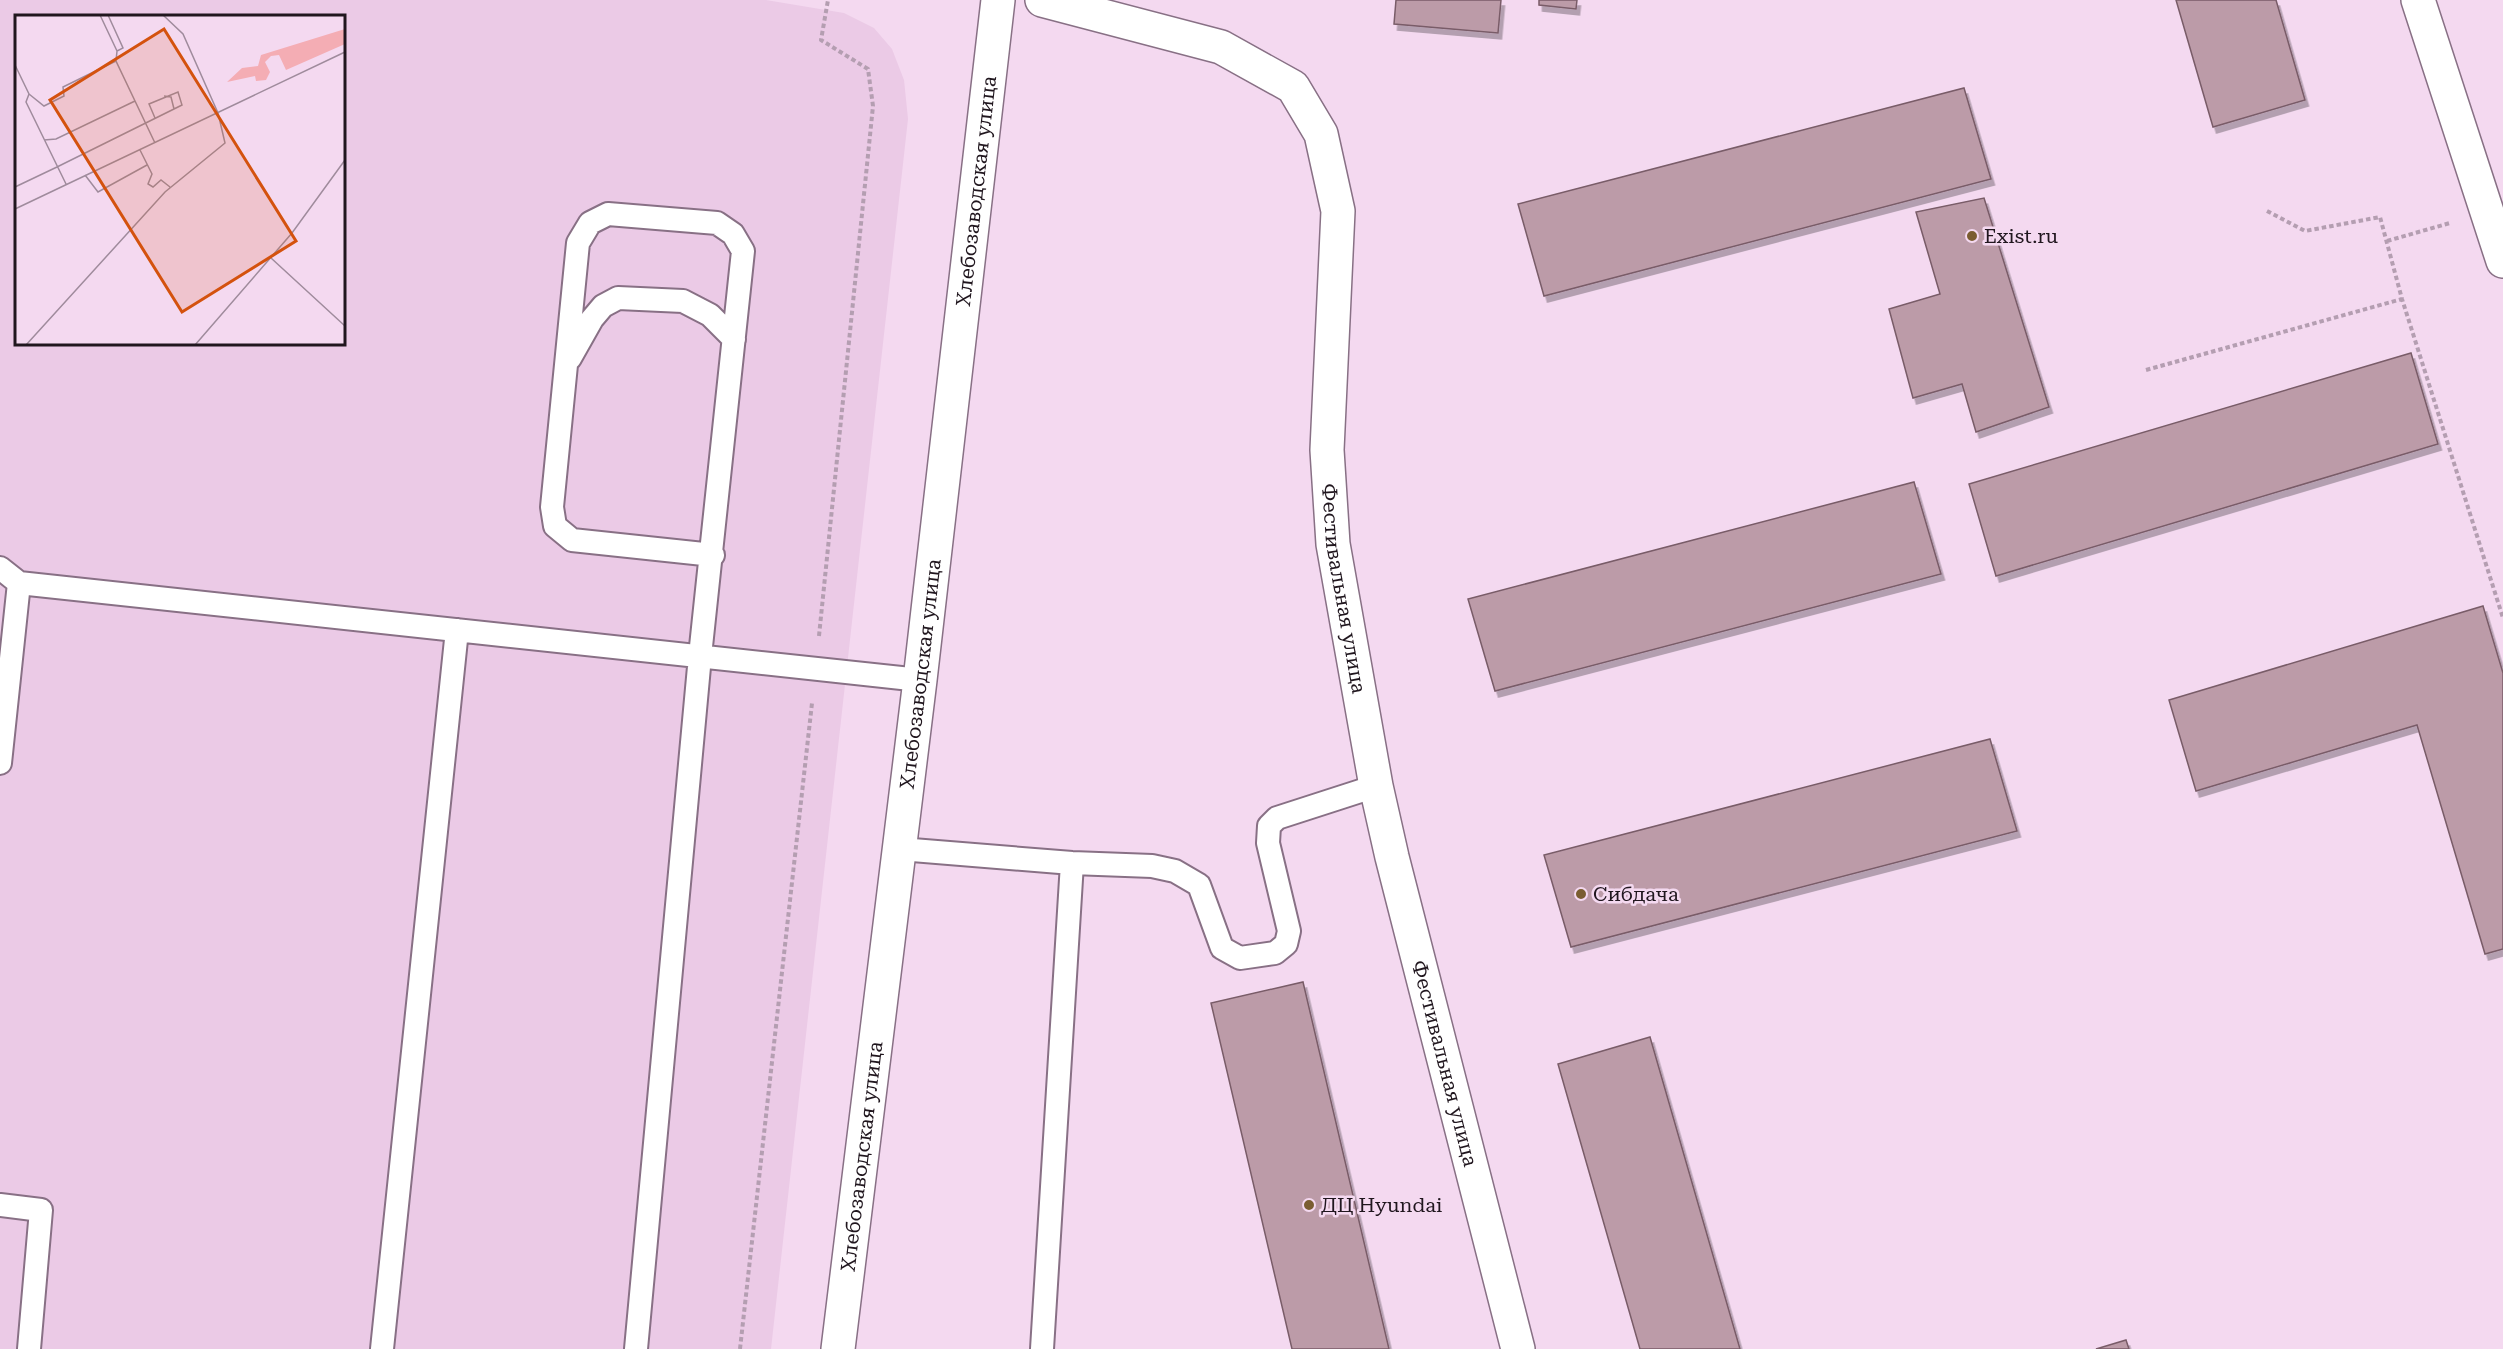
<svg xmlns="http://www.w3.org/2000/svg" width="2503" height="1349" viewBox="0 0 2503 1349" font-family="'Roboto Serif',serif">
<defs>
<filter id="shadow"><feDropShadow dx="3.5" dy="6" stdDeviation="0" flood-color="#0004"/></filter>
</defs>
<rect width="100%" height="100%" fill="#f4d9f0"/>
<path fill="#ebcae6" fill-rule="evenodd" d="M0,0H766L844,13L874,28L892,49L904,80L908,119L771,1349H0ZM16,16H344V344H16Z"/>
<path fill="#bc9ba8" stroke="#795c68" stroke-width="1.5" filter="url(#shadow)" d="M1396,0H1501L1498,33L1394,24Z
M1539,0H1577L1576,9L1539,5Z
M2176,0H2276L2305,100L2213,127Z
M1964,88L1991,179L1544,296L1518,204Z
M1984,198L2049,407L1976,432L1962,384L1913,398L1889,309L1940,294L1916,212Z
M2411,353L2438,444L1996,576L1969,484Z
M1914,482L1941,574L1495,691L1468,599Z
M2483,606L2503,673V949L2485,954L2417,725L2196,791L2169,700Z
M1990,739L2017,831L1571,947L1544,855Z
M1303,982L1389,1349H1292L1211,1003Z
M1650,1037L1740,1349H1640L1558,1064Z
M2126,1340L2129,1349H2096Z"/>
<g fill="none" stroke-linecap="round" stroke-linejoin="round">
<g stroke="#887085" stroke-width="26">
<path id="lane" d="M570,358L592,319L603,306L618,298L683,301L710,315L734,339
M0,568L19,583L920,680
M0,763L19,583
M900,849L1072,863L1152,866L1175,871L1199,885L1222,948L1240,958L1275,953L1286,944L1289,931L1268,843L1269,826L1277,818L1376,786
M0,1205L41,1210L29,1349
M382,1349L457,630
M636,1349L700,656L743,251L733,234L717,223L608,214L590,223L578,243L552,507L555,526L572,540L713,555
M1042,1349L1072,863"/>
</g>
<g stroke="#887085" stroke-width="36">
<g id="street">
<path id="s1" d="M1042,0L1221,47L1293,87L1321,134L1338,211L1327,450L1333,544L1376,786L1392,857L1518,1349"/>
</g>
</g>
<g stroke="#887085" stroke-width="36">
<path id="secondary" d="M2418,0L2503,261"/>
</g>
<g stroke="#887085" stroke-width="36">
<g id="primary">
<path id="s2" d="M838,1349L920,680L998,0"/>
</g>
</g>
<path stroke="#b49eb1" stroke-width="4" stroke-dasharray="4.5 3" stroke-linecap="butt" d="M2267,211L2305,231L2380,217L2402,299L2503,618
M2387,241L2450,223
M2146,370L2402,299
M819,636L873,106L868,69L821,40L828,0
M740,1349L812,703"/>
<use href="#lane" stroke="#fff" stroke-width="22"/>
<use href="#street" stroke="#fff" stroke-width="33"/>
<use href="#secondary" stroke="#fff" stroke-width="33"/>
<use href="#primary" stroke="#fff" stroke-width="33"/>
</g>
<g fill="#7a5d31" stroke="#f4d9f0" stroke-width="2">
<circle cx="1972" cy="236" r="6"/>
<circle cx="1581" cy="894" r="6"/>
<circle cx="1309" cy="1205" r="6"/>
</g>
<g text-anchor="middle" stroke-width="5" stroke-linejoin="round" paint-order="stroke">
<g font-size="20" fill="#20161e" stroke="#f4d9f0">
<text dy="7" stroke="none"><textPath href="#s2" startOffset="1166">Хлебозаводская улица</textPath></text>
<text dy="7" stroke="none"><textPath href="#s1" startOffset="780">Фестивальная улица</textPath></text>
<text dy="7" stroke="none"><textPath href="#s2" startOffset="680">Хлебозаводская улица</textPath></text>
<text dy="7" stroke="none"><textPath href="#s1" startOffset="1266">Фестивальная улица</textPath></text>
<text dy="7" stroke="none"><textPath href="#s2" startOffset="194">Хлебозаводская улица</textPath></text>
</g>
<g font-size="20" fill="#20161e" stroke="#f4d9f0" text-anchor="start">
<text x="1984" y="243">Exist.ru</text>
<text x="1593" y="901">Сибдача</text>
<text x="1321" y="1212">ДЦ Hyundai</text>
</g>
</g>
<g transform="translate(15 15)">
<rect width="330" height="330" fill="#f4d9f0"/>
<path d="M330,14V29L271,55L264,40L256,41L250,47L255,57L251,65L241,66L240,61L212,67L227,53L243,51L246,40Z" fill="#f4adb4"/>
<path fill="none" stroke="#9f8b9c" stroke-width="1.5" d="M85,0L102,36M93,0L108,33L102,36L101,46L140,128M0,50L14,79L11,87L51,169M14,79L29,91L49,81L48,72L101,46M149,81L156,82L159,94M29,125L41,124L120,86M125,135L137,159L133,169L138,172L146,165L155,172M70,160L83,177L132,150M0,172L42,152L167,90L163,77L134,89L140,103M0,194L330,37M256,243L330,311M11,330L150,177L210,128L203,98L168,19L148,0M180,330L277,218L330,145"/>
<path fill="#d4520e" fill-opacity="0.15" stroke="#d4520e" stroke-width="3" d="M149,14L281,226L167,297L35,85Z"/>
<rect width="330" height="330" fill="none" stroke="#20161e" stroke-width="3"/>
</g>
</svg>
